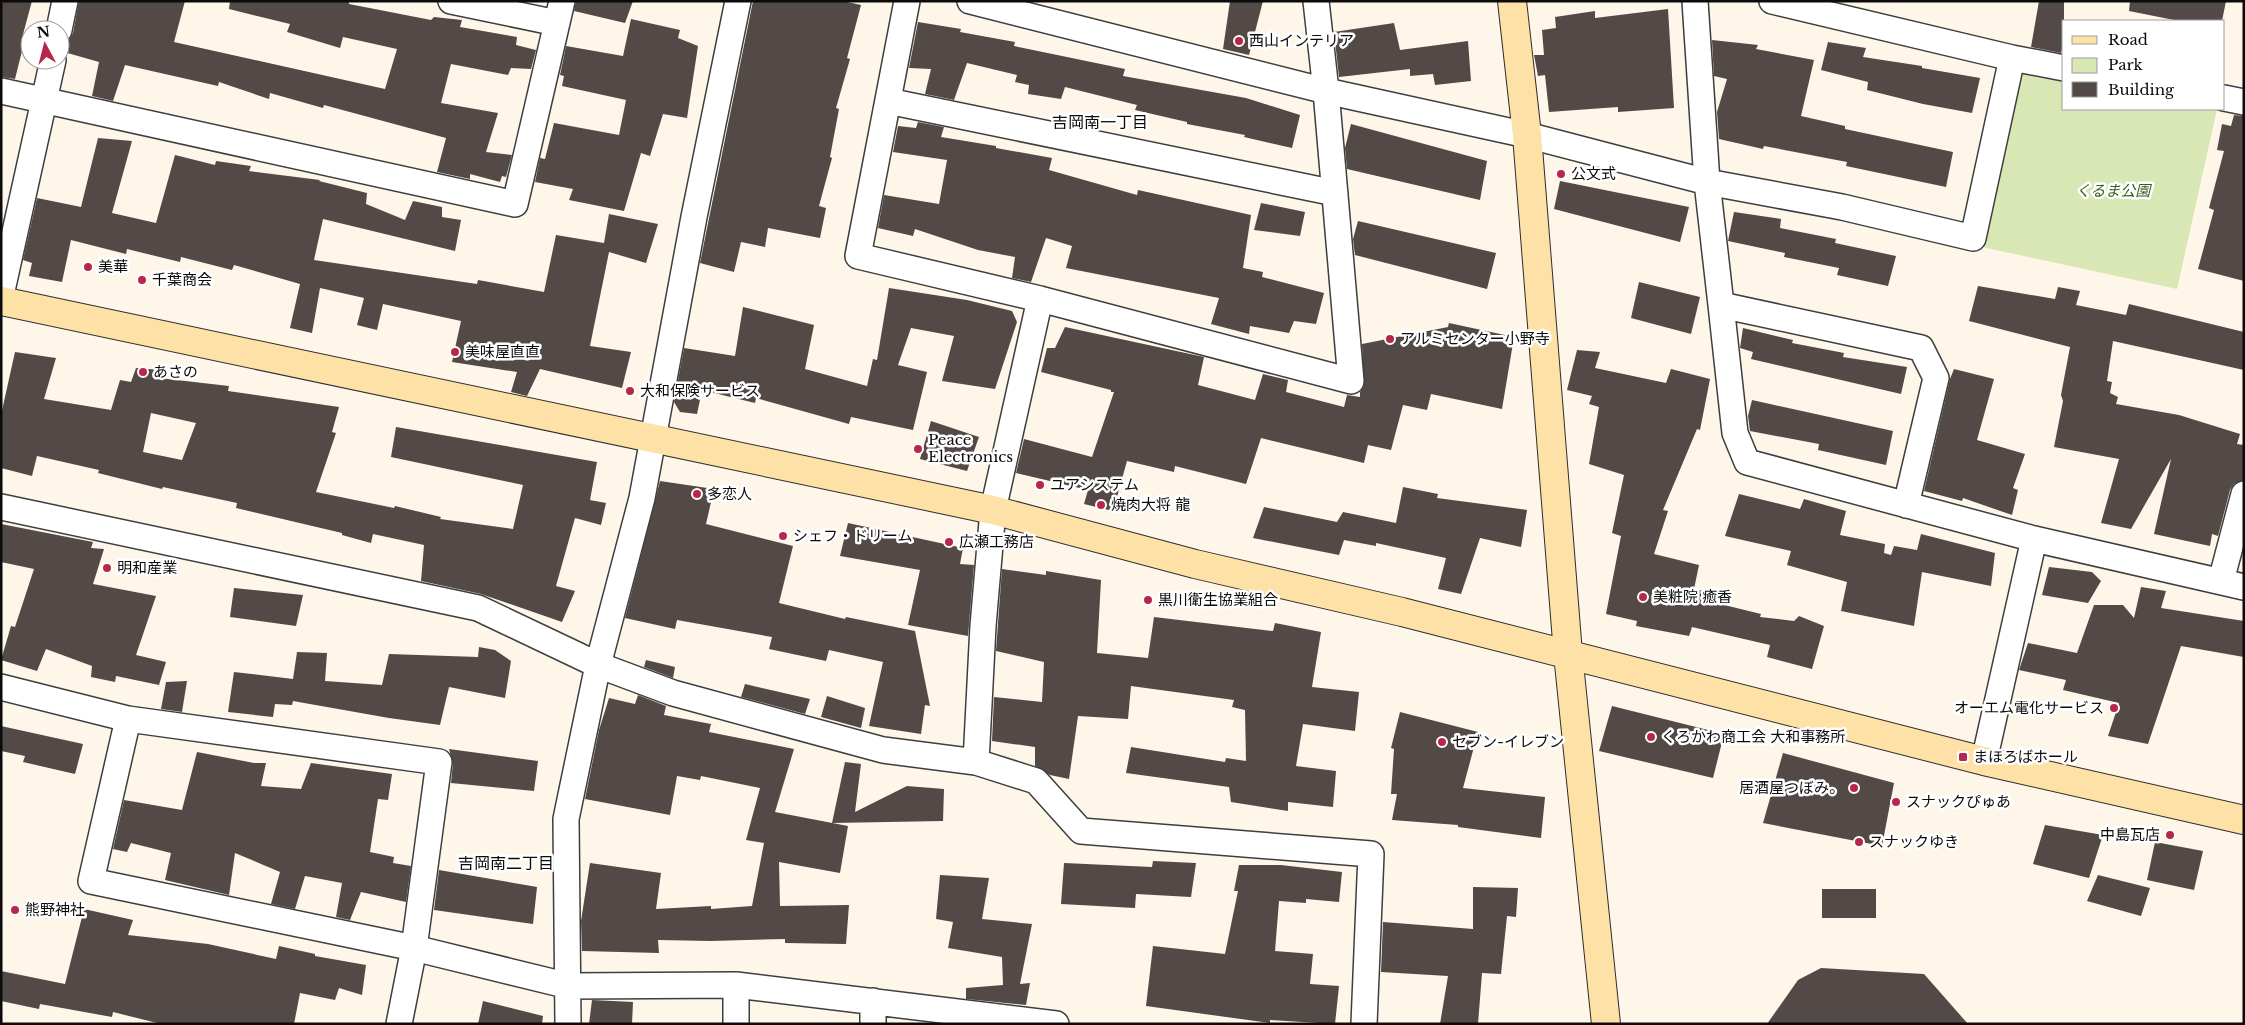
<svg xmlns="http://www.w3.org/2000/svg" width="2245" height="1025" viewBox="0 0 2245 1025" font-family="'Libre Baskerville','Noto Sans JP',serif">
<rect width="100%" height="100%" fill="#fef6e9"/>
<path fill="#d9e7b5" d="M2019,70L2064,78V109H2217L2177,289L1982,247Z"/>
<path fill="#534947" fill-rule="evenodd" d="M1,1H32L22,38L25,39L15,79L1,77Z
M79,1H185L174,42L385,89L397,49L343,37L340,48L287,32L290,24L229,9L230,1H349V4L431,20L434,17L462,20L460,27L517,37L516,45L536,50L531,69L511,68L508,75L451,64L441,103L498,113L486,152L512,155L506,177L502,176L500,182L470,174V179L437,172L446,138L324,105L323,108L270,93L269,99L219,82L218,86L125,65L113,101L92,96L99,62L64,52L61,48L62,44L69,40L73,33Z
M576,1H633L625,23L574,11Z
M753,1H843L861,5L847,58L850,59L836,108L839,109L830,157L832,158L819,206L826,208L820,238L768,228L765,247L741,242L734,272L700,263Z
M1230,1H1263L1249,55L1223,49Z
M2039,1H2064V41L2061,53L2031,47Z
M2130,1H2226L2222,21H2179L2129,11Z
M1668,9L1674,108L1618,112V107L1549,112L1545,75L1538,76L1534,55H1544L1542,30L1556,28L1555,17L1595,11V18Z
M631,19L680,30L678,38L698,46L687,118L663,114L650,156L641,153L624,211L569,200L573,189L535,182L540,158L545,159L554,123L619,135L626,100L562,86L564,76L560,75L566,46L623,56Z
M918,22L961,29L960,32L1015,42L1014,46L1125,69L1123,76L1246,98L1300,115L1292,148L1244,137L1245,135L1187,124V122L1135,110L1137,105L1065,87L1061,99L1028,94L1029,85L1015,82L1017,75L967,63L954,100L925,94L931,69L909,68Z
M1394,23L1400,50L1468,41L1471,81L1435,85L1433,74L1410,76V69L1339,77L1334,32Z
M1712,40L1758,45L1756,49L1814,60L1801,116L1845,126V129L1953,152L1946,187L1846,166L1847,162L1764,146L1763,149L1719,139L1717,112L1727,79L1714,76Z
M1828,42L1866,48L1863,57L1922,66V68L1980,78L1972,113L1923,104L1867,90L1868,82L1821,70Z
M2234,115L2244,116V281L2198,269L2214,210L2209,208L2224,151L2217,150L2222,124L2231,126Z
M918,122L944,127L941,137L996,146V148L1052,158L1049,170L1137,195L1138,190L1251,215L1243,268L1263,272L1262,277L1324,293L1316,324L1294,321L1289,333L1250,326L1249,334L1211,324L1219,298L1066,268L1072,246L1046,238L1031,282L1012,278L1015,257L978,250L915,229L913,236L878,228L884,195L939,204L947,160L893,152L898,126L916,128Z
M1351,124L1487,161L1480,200L1347,169L1345,148Z
M98,138L132,141L112,213L156,223L175,155L215,165L216,161L251,166L249,171L320,180L319,181L367,193L366,204L405,220L413,201L442,207V217L461,220L455,251L323,219L314,260L477,284L478,280L544,292L556,235L604,243L609,214L658,224L646,263L609,252L590,346L631,352L622,388L540,369L527,396L511,392L517,372L452,362L461,321L383,304L377,330L357,325L364,298L320,288L312,333L290,328L300,284L234,265L232,270L181,257L180,262L127,249L126,254L71,240L62,282L29,276L32,263L23,260L37,198L81,207Z
M1560,181L1689,207L1680,242L1554,209Z
M1261,203L1305,212L1300,236L1254,230Z
M1734,212L1781,219L1780,228L1836,239L1835,243L1896,256L1888,286L1837,275L1839,268L1784,257L1785,253L1728,241Z
M1358,221L1496,253L1487,289L1355,255L1353,239Z
M1639,282L1700,297L1691,334L1631,318Z
M1978,286L2055,299L2058,287L2080,291L2076,305L2126,315L2129,304L2244,332V370L2113,341L2107,381L2112,382L2110,393L2118,397L2116,404L2179,415L2240,434L2237,444L2244,445V480L2234,484L2230,490L2218,536L2212,534L2210,546L2154,534L2171,459L2131,529L2101,523L2119,459L2054,447L2063,401L2061,395L2070,347L1969,321Z
M889,288L967,300L1012,311L1017,322L995,389L942,381L954,336L911,328L898,365L927,372L913,430L851,417L849,424L756,398L755,403L702,390L697,414L680,412L674,402L684,348L735,356L743,307L814,325L805,369L867,386L873,359L877,360Z
M1449,323L1514,337L1502,409L1431,394L1427,410L1403,405L1391,450L1368,445L1364,463L1261,438L1246,484L1175,466L1174,472L1127,461L1113,511L1084,504L1088,490L1016,473L1024,439L1092,457L1114,392H1111V390L1041,372L1047,348H1055L1065,327L1204,357L1198,385L1255,400L1263,374L1288,380L1286,392L1344,407L1347,395L1360,397V392L1364,386L1362,344L1448,327Z
M1743,328L1793,340L1792,343L1844,353L1843,357L1907,367L1901,394L1751,359L1753,352L1740,348Z
M1577,350L1600,352L1595,368L1666,383L1671,369L1710,379L1700,430L1697,429L1663,510L1668,511L1654,554L1699,565L1694,589L1703,591L1700,599L1761,614L1760,617L1794,621L1799,616L1824,626L1812,669L1767,657L1770,645L1692,627L1689,636L1636,626L1637,621L1606,614L1621,536L1612,533L1624,475L1589,464L1599,407L1589,404L1592,396L1567,390Z
M15,352L56,358L44,399L111,410L120,380L131,382L136,368L161,370L159,378L229,386L228,391L339,407L332,432L336,433L316,492L394,508L395,506L441,517L440,519L513,529L523,485L391,457L396,427L597,462L590,500L606,503L601,525L575,518L556,586L575,591L562,622L481,594L421,581L424,545L373,534L371,543L342,535V533L236,508L237,503L163,487L162,489L98,473L99,470L37,456L32,476L1,468V415ZM151,413L196,423L182,460L143,452Z
M1954,369L1994,379L1977,440L2025,454L2013,488L2018,490L2012,515L1963,498L1962,501L1924,491L1950,379Z
M1752,400L1893,431L1886,465L1818,450L1819,444L1750,431L1748,416Z
M931,421L979,437L967,471L920,459Z
M660,481L714,489L706,524L793,546L779,603L845,619L846,617L915,631L930,706L925,705L921,734L869,726L883,662L829,650L826,661L769,649L772,637L677,620L675,629L625,618Z
M1403,487L1438,494L1437,498L1527,510L1521,547L1480,538L1461,594L1438,589L1446,558L1376,543V546L1344,540L1339,555L1253,538L1264,507L1337,522L1343,512L1396,523Z
M1739,494L1800,509L1804,499L1846,511L1840,535L1885,544L1884,553L1891,555L1894,546L1917,550L1921,534L1995,553L1991,586L1922,572L1914,626L1841,611L1847,582L1787,565L1791,551L1725,536Z
M848,523L963,548L960,564L974,565L968,636L908,625L920,570L840,556Z
M1,524L93,542L91,548L104,549L93,584L156,596L136,655L166,662L159,685L116,676L115,682L91,677L92,666L46,649L37,671L1,660L11,626L15,627L34,569L1,562Z
M2049,567L2092,572L2101,581L2088,603L2042,595Z
M1002,569L1046,575V571L1101,580L1097,653L1148,658L1154,617L1273,631L1275,623L1321,632L1312,687L1359,692L1355,731L1303,724L1296,766L1336,771L1333,807L1288,802V811L1231,802L1229,787L1126,773L1131,747L1225,762L1226,758L1246,761L1245,710L1232,707L1234,700L1131,686L1128,719L1078,716L1069,779L1050,775L1035,766V747L992,741L994,697L1042,702L1044,662L996,651Z
M2141,587L2166,591L2161,608L2244,621V657L2181,646L2148,744L2108,736L2119,703L2063,690L2066,680L2019,670L2028,643L2077,653L2094,605H2123L2134,618Z
M234,588L303,595L296,626L230,617Z
M479,647L495,650L511,661L505,698L449,687L440,725L389,718L293,701L292,705L275,704L273,717L228,712L234,672L293,679L297,652L327,653L325,681L382,685L389,654L478,657Z
M646,660L675,667L673,678L644,667Z
M187,681L182,712L161,709L166,682Z
M745,684L810,699L805,714L741,697Z
M638,695L666,706L664,715L711,724L709,732L794,749L775,812L848,826L840,873L779,862L780,906L849,905L846,944L785,943V939L711,941L658,940L659,953L582,951L581,921L590,863L661,873L656,909L711,906V909L752,906L764,843L746,840L760,788L701,776L700,780L677,776L670,815L585,799L599,730L609,698L635,704Z
M827,696L865,708L861,728L821,717Z
M1612,706L1724,734L1713,778L1599,751Z
M1400,712L1478,732L1463,788L1545,797L1541,838L1458,827V825L1392,820L1397,794H1391L1394,749L1391,748Z
M1,726L83,744L75,774L23,762L25,756L1,751Z
M449,749L538,761L534,791L451,783L453,763Z
M197,752L254,763H266L261,786L301,789L311,763L392,774L388,800L378,799L370,852L394,857L393,863L411,866L406,902L361,892L350,920L336,917L342,883L305,876L295,909L271,904L280,872L235,853L229,895L165,880L171,853L131,843L127,852L113,849L124,800L182,810Z
M1783,753L1894,783L1882,846L1763,823Z
M845,762L861,764L855,812L907,786L944,789L943,821L832,823Z
M2045,825L2103,835L2089,878L2033,864Z
M2155,842L2203,851L2194,890L2147,880Z
M1153,861L1196,863L1191,897L1136,894L1135,908L1061,904L1064,863L1152,867Z
M1239,865H1281L1342,872L1339,902L1306,899V903L1279,901L1275,951L1313,954L1310,984L1339,986L1335,1024L1270,1020V1023L1146,1006L1153,946L1225,954L1238,891H1234Z
M439,870L537,887L533,924L434,910Z
M940,875L989,878L982,919L1032,924L1020,984L1030,983L1026,1005L966,999V988L1003,985L1002,957L948,948L953,922L936,919Z
M2098,875L2150,888L2141,916L2087,901Z
M1473,887L1518,888L1516,917L1507,916L1501,974L1482,973L1478,1024H1440L1448,976L1381,972L1383,922L1473,929Z
M1822,889H1876V918H1822Z
M84,909L133,920L128,935L208,944L276,959L279,946L315,954V956L366,965L362,995L339,988L335,1000L300,993L294,1024H161L113,1012L112,1017L40,1004L39,1009L1,1001V971L65,984Z
M1821,968L1924,974L1968,1024H1767L1798,980Z
M592,1000L633,1002L632,1024H589Z
M483,1001L543,1016L542,1024H478Z"/>
<g fill="none" stroke-linecap="round" stroke-linejoin="round">
<g stroke="#3e3e3e" stroke-width="28">
<path id="street" d="M451,1L557,23
M907,1L858,256L1040,299L1351,381L1326,91L1316,1
M970,1L1326,91L1527,135L1707,182L1842,207L1973,238L2012,58L2064,68
M1695,1L1707,182L1721,305L1735,433L1747,462L2034,539L2244,587
M1772,1L2012,58
M59,30L65,1
M1,91L515,204L562,1
M2224,98L2244,102
M888,101L1335,193
M1,295L53,60
M1721,305L1921,348L1936,378L1906,505
M1,507L478,608L598,665L673,693L883,750L976,762L1036,781L1081,831L1371,854L1364,1024
M2221,581L2244,494
M1,687L128,719L439,762L414,948L399,1024
M128,719L91,881L414,948L569,986L736,985L1056,1024
M1984,761L2034,539
M976,762L983,626L993,510L1040,299
M873,1001V1024
M568,1024L566,819L598,665L642,498L694,217L738,1
M736,1024V985"/>
</g>
<g stroke="#2d2d2d" stroke-width="30">
<path id="secondary" d="M1512,1L1527,135L1568,654L1606,1024
M1,301L993,510L1195,564L1402,612L1984,761L2244,820"/>
</g>
<use href="#street" stroke="#fff" stroke-width="25"/>
<use href="#secondary" stroke="#fde1a6" stroke-width="28"/>
</g>
<g fill="#b5284c" stroke="#fff" stroke-width="2">
<circle cx="1239" cy="41" r="5"/>
<circle cx="1561" cy="174" r="5"/>
<circle cx="88" cy="267" r="5"/>
<circle cx="142" cy="280" r="5"/>
<circle cx="1390" cy="339" r="5"/>
<circle cx="455" cy="352" r="5"/>
<circle cx="143" cy="372" r="5"/>
<circle cx="630" cy="391" r="5"/>
<circle cx="918" cy="449" r="5"/>
<circle cx="1040" cy="485" r="5"/>
<circle cx="697" cy="494" r="5"/>
<circle cx="1101" cy="505" r="5"/>
<circle cx="783" cy="536" r="5"/>
<circle cx="949" cy="542" r="5"/>
<circle cx="107" cy="568" r="5"/>
<circle cx="1643" cy="597" r="5"/>
<circle cx="1148" cy="600" r="5"/>
<circle cx="2114" cy="708" r="5"/>
<circle cx="1651" cy="737" r="5"/>
<circle cx="1442" cy="742" r="5"/>
<rect x="1958" y="752" width="10" height="10" rx="2.5"/>
<circle cx="1854" cy="788" r="5"/>
<circle cx="1896" cy="802" r="5"/>
<circle cx="2170" cy="835" r="5"/>
<circle cx="1859" cy="842" r="5"/>
<circle cx="15" cy="910" r="5"/>
</g>
<g text-anchor="middle" stroke-width="5" stroke-linejoin="round" paint-order="stroke">
<g font-size="15" fill="#0b0b0b" stroke="#fff" text-anchor="start">
<text x="1249" y="46">西山インテリア</text>
<text x="1571" y="179">公文式</text>
<text x="98" y="272">美華</text>
<text x="152" y="285">千葉商会</text>
<text x="1400" y="344">アルミセンター小野寺</text>
<text x="465" y="357">美味屋直直</text>
<text x="153" y="377">あさの</text>
<text x="640" y="396">大和保険サービス</text>
<text x="928" y="445">Peace<tspan x="928" dy="17">Electronics</tspan></text>
<text x="1050" y="490">ユアシステム</text>
<text x="707" y="499">多恋人</text>
<text x="1111" y="510">焼肉大将 龍</text>
<text x="793" y="541">シェフ・ドリーム</text>
<text x="959" y="547">広瀬工務店</text>
<text x="117" y="573">明和産業</text>
<text x="1653" y="602">美粧院 癒香</text>
<text x="1158" y="605">黒川衛生協業組合</text>
<text x="2104" y="713" text-anchor="end">オーエム電化サービス</text>
<text x="1661" y="742">くろかわ商工会 大和事務所</text>
<text x="1452" y="747">セブン-イレブン</text>
<text x="1973" y="762">まほろばホール</text>
<text x="1844" y="793" text-anchor="end">居酒屋つぼみ。</text>
<text x="1906" y="807">スナックぴゅあ</text>
<text x="2160" y="840" text-anchor="end">中島瓦店</text>
<text x="1869" y="847">スナックゆき</text>
<text x="25" y="915">熊野神社</text>
</g>
<g font-size="15" font-style="italic" fill="#395f1e" stroke="#fff">
<text x="2113" y="196">くるま公園</text>
</g>
<g font-size="16" fill="#0b0b0b" stroke="#fff">
<text x="1100" y="128">吉岡南一丁目</text>
<text x="506" y="869">吉岡南二丁目</text>
</g>
</g>
<rect width="2245" height="1025" fill="none" stroke="#0b0b0b" stroke-width="5"/>
<rect x="2062" y="20" width="162" height="90" fill="#ffffff" stroke="#9d9d9d"/>
<rect x="2072" y="36" width="25" height="8" fill="#fde1a6" stroke="#9d9d9d"/>
<text x="2108" y="45" font-size="15" fill="#0b0b0b">Road</text>
<rect x="2072" y="58" width="25" height="15" fill="#d9e7b5" stroke="#9d9d9d"/>
<text x="2108" y="70" font-size="15" fill="#0b0b0b">Park</text>
<rect x="2072" y="82" width="25" height="15" fill="#534947" stroke="#9d9d9d"/>
<text x="2108" y="95" font-size="15" fill="#0b0b0b">Building</text>
<g transform="translate(45 45) rotate(353)"><circle r="24" fill="#ffffff" stroke="#9d9d9d"/>
<path d="M0-4L9 19L0 12L-9 19Z" fill="#b5284c"/>
<text y="-8" font-size="14" font-weight="bold" text-anchor="middle" fill="#0b0b0b">N</text>
</g>
</svg>
